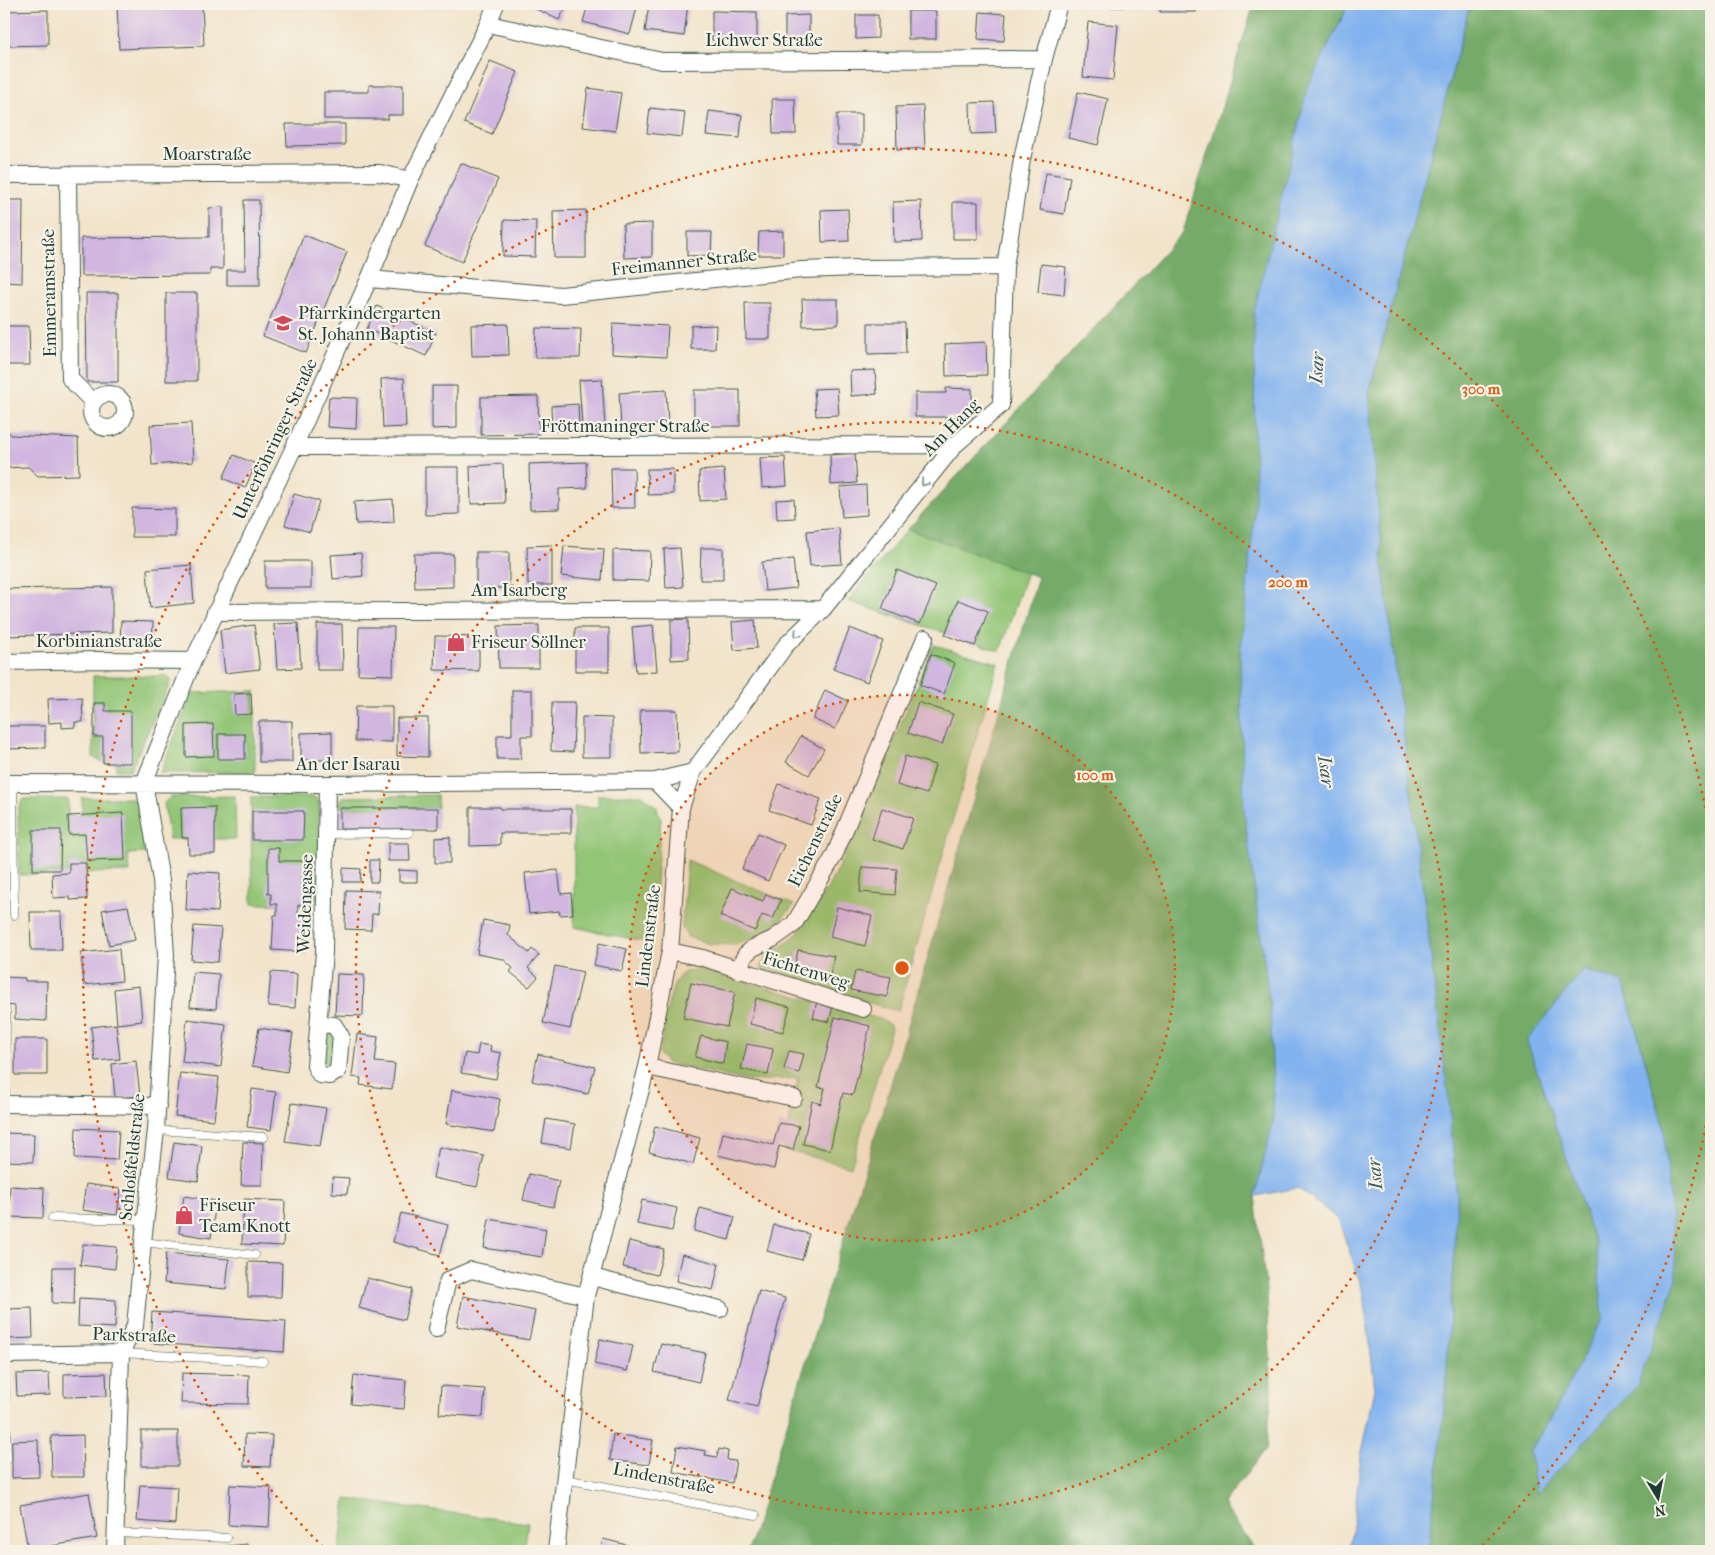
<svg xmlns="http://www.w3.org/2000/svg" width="1715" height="1555" viewBox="0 0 1715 1555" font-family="'IM FELL French Canon',serif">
<rect width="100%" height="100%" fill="#f7f3e8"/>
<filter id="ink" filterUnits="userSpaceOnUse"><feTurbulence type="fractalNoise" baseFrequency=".02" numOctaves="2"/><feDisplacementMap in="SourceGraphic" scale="10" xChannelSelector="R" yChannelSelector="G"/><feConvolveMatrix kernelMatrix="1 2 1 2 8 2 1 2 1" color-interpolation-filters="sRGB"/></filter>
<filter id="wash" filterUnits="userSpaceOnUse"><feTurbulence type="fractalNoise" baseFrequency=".0096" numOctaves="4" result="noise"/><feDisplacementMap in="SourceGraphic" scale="20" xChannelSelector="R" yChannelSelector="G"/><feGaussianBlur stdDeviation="1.12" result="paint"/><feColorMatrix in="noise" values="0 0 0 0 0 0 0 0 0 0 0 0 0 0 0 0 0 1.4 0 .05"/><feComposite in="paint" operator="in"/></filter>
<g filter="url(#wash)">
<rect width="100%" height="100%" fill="#f2e4cb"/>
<path fill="#92c576" stroke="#588155" d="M908,529L1027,572L1000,651L848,601Z
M934,645L998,663L898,1011L766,974L760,966L766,958L797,934L827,889L849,846Z
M93,676H168L171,682L130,770H116V763H103L93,757Z
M255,691V772L160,773L192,693Z
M437,795L438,808H340V800L344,797Z
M598,795H642L656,806L661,818L652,933L642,941L574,927V807H598Z
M235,796L236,839H169L164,803L170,797Z
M251,797H314L319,801V905L252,904Z
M82,798H131L139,804L147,853L128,854L130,872L86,873V863H69V873L19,875L18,810L22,799H68V816L82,815Z
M687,860L794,905L770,932L736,945L710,944L688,937L682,928Z
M699,969L880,1019L890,1025L891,1029L851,1167L784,1150L798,1078L749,1081L667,1063L659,1054C663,1037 668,990 678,978C683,971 691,970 699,969Z
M327,1030L334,1035L331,1060L326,1063L323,1062L322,1039Z
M346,1499L528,1523L524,1551H339Z"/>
<path fill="#75aa67" stroke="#4a744e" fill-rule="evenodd" d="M1254,4H1349L1307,89L1255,509L1240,655L1244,812L1270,1004L1274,1119L1255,1196L1267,1297L1272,1393L1266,1449L1223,1504L1256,1551H748L891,1084L1038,577L908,529L1183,232Z
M1470,4H1711V1551H1428L1444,1413L1457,1200L1449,1102L1383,567L1369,393ZM1583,970L1623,982L1664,1129L1637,1386L1537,1493L1530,1451L1555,1411L1603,1317L1596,1245L1527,1041Z"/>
<path fill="#83b3ee" stroke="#517891" d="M1349,4H1470L1369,393L1383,567L1449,1102L1457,1200L1444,1413L1428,1551H1350L1361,1457L1375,1389L1364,1293L1338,1219L1298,1188L1255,1196L1274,1119L1270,1004L1244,812L1240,655L1255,509L1254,312L1307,89Z
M1583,970L1623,982L1664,1129L1677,1278L1637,1386L1536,1494L1530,1451L1555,1411L1603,1317L1596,1245L1527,1041Z"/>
<g id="blocks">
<path fill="#d1b7e0" d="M117,4H202L204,46L119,49Z
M526,4H567L559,20Z
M588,4H638L630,34L583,22Z
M649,4H688L684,36L645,31Z
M1094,4H1125V7H1094Z
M1160,4H1199L1196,12H1160Z
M48,10V45L4,46V11Z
M712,11L757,12V41L712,40Z
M908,11H936V39H908Z
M980,12L1006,14L1004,41L978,39Z
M809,15V40L785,41V16Z
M856,15H878V38L856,39Z
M1088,22L1118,25L1113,80L1083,77Z
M490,61L518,72L492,134L464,123Z
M369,85H403V115H388V119H324V92H369Z
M588,88L621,93L615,131L583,127Z
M1078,92L1108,99L1098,145L1068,138Z
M772,99H795L796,134H773Z
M994,102L996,133L971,134L970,103Z
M923,106L925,148L897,150L896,107Z
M650,108L685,112L682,137L647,133Z
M709,111L742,115L740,138L706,135Z
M837,114H862V145H837Z
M286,124H345V145L287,146Z
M461,163L498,179L462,262L425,246Z
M1046,173L1070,177L1064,214L1040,210Z
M4,200H23L22,283L4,282Z
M244,200H259L260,285H227V270H245Z
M921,201L922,241L894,242L893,202Z
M953,202H978V239H953Z
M223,207V269H210V275L81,276V238L209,237V208Z
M848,209L849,241L822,242L821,210Z
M586,210V258H554L553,211Z
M504,220L536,221L535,257L503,256Z
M652,223V257L624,258L623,224Z
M783,231V255H758L759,232Z
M687,232H712L711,255L687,256Z
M304,235L347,252L306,353L263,336Z
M1041,264L1066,267L1064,295L1038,292Z
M86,293H118V382H87Z
M166,293H197V381H166Z
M802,299H838V325L803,326Z
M745,303H770V339H746Z
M377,306L436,333L426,356L367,329Z
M613,323L668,326L666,357L612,354Z
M868,323H905L906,353L868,354Z
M508,324L509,355L472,356L471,325Z
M716,325L715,349H691V326Z
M4,326H29L30,365H4Z
M536,328L581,329L580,358H535Z
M986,342L987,375L946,376L945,344Z
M875,370L877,394L851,396L850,371Z
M404,378L406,427L383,428L381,379Z
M602,379L605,426L582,427L579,380Z
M432,386H457V428L432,429Z
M837,388L839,415L816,416L814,389Z
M946,388L972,389V417H915V393H946Z
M666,390L668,424L621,427L619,393Z
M694,390H740V426H694Z
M538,396L539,434L481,435V397Z
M329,397L357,398L356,429L327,427Z
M578,404L579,430L552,431L551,406Z
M191,423L193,462L152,465L150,425Z
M4,426L11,435L78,438L79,475L38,476L28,467L4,468Z
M855,453L857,483L831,485L830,455Z
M234,455L256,464L245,488L223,478Z
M785,457L787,486L762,488L760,458Z
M586,462L587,488L559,489V509L530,510L529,464Z
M503,464L505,503L471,504L470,466Z
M425,467H459V514L425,515Z
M611,468H634L635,508H612Z
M647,469H673V494L648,495Z
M724,469L726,499L700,501L699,471Z
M866,485L867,515L842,517L840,487Z
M294,494L319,501L310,532L285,525Z
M393,499L394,522L356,524L354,502Z
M794,499L795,518L777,519L776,500Z
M132,508L175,509V537H132Z
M839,528L842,564L810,566L807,531Z
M552,545V585H528L527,546Z
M564,546L604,549L602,580L561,576Z
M680,548L683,587L666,588L664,549Z
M701,548H723V580H700Z
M613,550L650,551L649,581L613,580Z
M476,552H509V588H476Z
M361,553L363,576L333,579L331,555Z
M414,554H453V587L415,588Z
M793,559L796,588L765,591L762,562Z
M265,561H311V588H265Z
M191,565L194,603L150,608L147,569Z
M897,570L936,586L920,624L882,609Z
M112,587V633L4,636V589Z
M958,600L988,611L975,646L945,635Z
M688,619L689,659L671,660V620Z
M755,620L757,648L734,650L732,622Z
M121,621L153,622L152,646L120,645Z
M298,623L301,668L277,669L274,624Z
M317,624H342L343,670H317Z
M254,625L260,669L225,673L220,630Z
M539,625V668H499L498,626Z
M653,625L657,671L636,672L632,627Z
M359,627H394L393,675L358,674Z
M575,628H609V671H575Z
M850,628L883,641L867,682L833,669Z
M435,636L479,637V671L434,670Z
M931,654L955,663L944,694L920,685Z
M512,690H532V736H521V759H497V735H512Z
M825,690L848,701L835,729L813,719Z
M251,693L252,714L235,715L234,694Z
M82,698L83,722H75V727L62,728V722L49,723L48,699Z
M552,702H575L573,752L551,751Z
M918,702L953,714L942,745L908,733Z
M94,703H105V711H131V763H103V737H94Z
M356,706H392V742L355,741Z
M640,710H677L678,752L641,753Z
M582,717L612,718V757H582Z
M397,718H428V757L397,756Z
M259,721H292V762H259Z
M213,724L214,756L186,757V725Z
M4,726H45V748L4,749Z
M332,732V760H301V733Z
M218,734H245V759H218Z
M801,736L824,749L809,775L786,762Z
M905,756L935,765L927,794L897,785Z
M779,784L821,799L811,825L769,810Z
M215,807V854H189L188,838H182L181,808Z
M470,807H500V809H571V833H500V845L470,846Z
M340,808H438V829H340Z
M882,808L913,818L903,849L872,839Z
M252,811H304L303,840H252Z
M123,813L125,860L87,861L85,834L69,835L68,816Z
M33,830H61L60,870H33Z
M758,833L784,845L768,881L742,869Z
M450,837V863H435V838Z
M388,843H409L410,861H388Z
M268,848H279V861H304L303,888H313V903L298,905V916H306L304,952L272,950L274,915H277V904H271V894H268Z
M370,860H379L378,882H370Z
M69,863H86L87,899L70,900V897L53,898L52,874L69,873Z
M862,867L897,869L895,895L860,892Z
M343,868L361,869L360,882H343Z
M399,870L417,871V882H399Z
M558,870L561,894L571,893L573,914L560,915L559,911L529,914L525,873Z
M188,871L220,873L218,912L186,910Z
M732,888L763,901L766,894L781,900L773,919L762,915L755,931L720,916Z
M346,890L379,891L378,914H372L371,930L345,929Z
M128,906L135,940L109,945L102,910Z
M837,907L872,916L865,946L830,937Z
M30,912H61L62,950H31Z
M483,920L510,925L508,935L529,953L532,949L539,955L528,968L538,977L529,987L510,972L513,968L503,959L477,954Z
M194,926L221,928L218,962L191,960Z
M599,943L627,949L622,971L594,965Z
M119,949L122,981L84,985L81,953Z
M798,950L834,956L830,976L794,969Z
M555,966L583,972L570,1029L543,1023Z
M855,971L891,977L887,997L851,990Z
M193,972L219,974L216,1009L190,1007Z
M271,972L297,974L295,1008L268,1006Z
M337,974L364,975L363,1016L335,1015Z
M4,977L25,978V981H47L46,1021L15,1019V1006L4,1005Z
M691,983L735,992L727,1027L683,1018Z
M139,986L142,1021L117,1024L114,989Z
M756,998L790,1007L783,1032L750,1024Z
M817,1001L833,1006L829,1022L813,1018Z
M835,1017L870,1026L853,1095L843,1093L830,1150L803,1144L812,1101L821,1104L825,1088L818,1087Z
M187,1019L226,1024L221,1067L182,1062Z
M116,1024L120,1059L95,1061L91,1027Z
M259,1028L293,1033L287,1072L252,1066Z
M357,1034L378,1037L375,1062L395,1064L392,1089L360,1085L361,1078L352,1077Z
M701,1036L726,1042L723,1064L695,1057Z
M15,1039H47V1075H15Z
M479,1044L491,1046L490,1051L501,1053L496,1079L461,1073L465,1053L477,1055Z
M747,1044L773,1049L768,1075L741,1069Z
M789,1051L804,1054L799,1073L784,1069Z
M538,1054L595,1067L588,1094L532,1081Z
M136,1061L140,1096L115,1098L112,1064Z
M180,1073L219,1077L214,1120L175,1116Z
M252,1089L276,1092L271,1130L247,1127Z
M452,1090L500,1099L494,1132L446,1124Z
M292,1103L326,1108L320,1146L285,1141Z
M546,1119L575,1124L571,1148L542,1143Z
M779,1123L799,1126L793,1150L779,1146L774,1169L718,1155L723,1133L773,1145Z
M655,1126L700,1138L693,1164L649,1152Z
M76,1128L119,1130L117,1160L75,1158Z
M4,1133L34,1134L33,1162L4,1161Z
M174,1142L202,1146L198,1181L169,1177Z
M243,1142L263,1143L262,1185H241Z
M439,1147L484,1156L477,1187L433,1178Z
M529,1174L559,1181L553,1207L523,1200Z
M333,1177L349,1178L347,1194L332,1193Z
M86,1184L121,1189L117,1215L82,1210Z
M10,1186L44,1188L43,1218L9,1217Z
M184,1196L216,1201L211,1238L179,1233Z
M244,1199L285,1201L283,1246L242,1244Z
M642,1200L677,1208L672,1231L637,1224Z
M700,1208L735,1217L729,1240L694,1231Z
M401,1213L448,1225L440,1255L393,1242Z
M489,1219L546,1229L542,1257L484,1248Z
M774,1225L809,1234L802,1260L767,1251Z
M629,1241L664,1249L657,1275L623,1267Z
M83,1244L117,1247L115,1269L80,1265Z
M166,1253L229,1259L226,1289L164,1283Z
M682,1254L719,1264L713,1290L676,1281Z
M248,1262L282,1263L281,1297H248Z
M53,1267H75L74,1304L52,1303Z
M367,1278L412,1289L404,1320L359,1308Z
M759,1291L785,1298L757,1407L729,1400Z
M463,1296L535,1311L529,1340L457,1326Z
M79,1298L116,1300L115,1328L78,1326Z
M32,1308L33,1338L10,1339L9,1309Z
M152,1312L286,1321L284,1352L150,1343Z
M600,1339L633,1346L627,1371L594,1364Z
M661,1344L705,1353L699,1382L654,1372Z
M49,1373L50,1395L17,1396L16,1374Z
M106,1373L107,1396L64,1397V1374Z
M182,1373L249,1375L248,1404L181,1403Z
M354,1375L406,1380L404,1409L351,1404Z
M441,1386L485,1389L483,1417L439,1414Z
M141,1431H178V1466H141Z
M245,1434L272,1435L270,1467L244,1466Z
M613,1434L653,1440L649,1465L610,1460Z
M83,1435L84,1477H52L51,1436Z
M38,1440L39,1477L12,1478V1441Z
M677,1446L706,1451L705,1455L717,1457L719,1449L728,1451L727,1460L736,1461L732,1483L673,1472Z
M140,1485L177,1487L175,1524L137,1521Z
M230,1485L271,1487L269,1527L228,1525Z
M89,1493L97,1538L28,1550L20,1505Z
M5,1539L7,1551H4Z
M603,1539L651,1551H600Z
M247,1544L248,1551H217V1547Z
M140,1549L161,1550V1551H140Z"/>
</g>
</g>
<g filter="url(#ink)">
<use href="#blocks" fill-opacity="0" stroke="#3f564b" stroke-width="1"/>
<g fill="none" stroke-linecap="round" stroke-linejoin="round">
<g stroke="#3f564b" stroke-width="9">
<path id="service" d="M13,783L14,915
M327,834L409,833
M5,1104L6,1011
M156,1130L264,1137
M52,1218L146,1220
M143,1242L255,1255
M121,1353L263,1361
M4,1355L7,1460
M565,1479L756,1515
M116,1533L227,1538"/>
</g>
<g stroke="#3f564b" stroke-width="18">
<path id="minor" d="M488,24L662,61L1044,59
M68,174L70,379L93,402
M4,175L380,173L410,180
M369,279L561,295L801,270L859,268L1005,267
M91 411a17 17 0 1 1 34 0a17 17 0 1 1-34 0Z
M294,447L955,445
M215,612L823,609
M4,662L98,660L193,661
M655,781L693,772
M4,783L327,784L655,781L681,808
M670,951L703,958L863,1009
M737,970L746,954L753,948L773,939L794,924L834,856L925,638
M318,1024L334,1025L341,1036L338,1071L330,1076L320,1075L315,1066L324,952L327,784
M647,1067L794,1098
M4,1104L158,1106
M592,1277L720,1309
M436,1329L448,1280L471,1270L586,1296
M4,1355L121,1353
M115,1551L121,1353L135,1326L143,1242L156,1130L166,955L161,880L144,783L193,661L294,447L369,279L410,180L488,24L496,4
M556,1551L586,1296L647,1067L670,951L681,808L693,772L786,645L823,609L955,445L1001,405L1005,267L1022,159L1044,59L1059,4"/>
</g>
<use href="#service" stroke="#fff" stroke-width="8"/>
<use href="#minor" stroke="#fff" stroke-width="16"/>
</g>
<defs><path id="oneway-chevron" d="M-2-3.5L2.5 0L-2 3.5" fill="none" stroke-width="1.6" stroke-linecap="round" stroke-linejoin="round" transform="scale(1.25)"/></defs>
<g stroke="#8f9e9a">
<use href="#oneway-chevron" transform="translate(924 483) rotate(129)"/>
<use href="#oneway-chevron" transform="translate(797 634) rotate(136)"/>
</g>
</g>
<circle cx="902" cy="968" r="273" fill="#de580e" fill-opacity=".12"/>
<g fill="none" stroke="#de580e" stroke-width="2.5" stroke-dasharray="2.5 5">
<circle cx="902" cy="968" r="273"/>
<circle cx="902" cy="968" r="546"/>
<path d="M1711 1096A819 819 0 0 1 1481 1547M323 1547A819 819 0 1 1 1711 840"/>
</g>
<defs>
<g id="school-bare" transform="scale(1.5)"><path d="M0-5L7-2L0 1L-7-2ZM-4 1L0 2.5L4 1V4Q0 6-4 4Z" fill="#d1495b" stroke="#f7f3e8" stroke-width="2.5" paint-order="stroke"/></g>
<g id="shop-bare" transform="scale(1.5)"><path d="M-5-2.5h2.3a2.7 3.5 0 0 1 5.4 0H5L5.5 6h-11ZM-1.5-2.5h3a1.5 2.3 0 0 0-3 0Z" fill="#d1495b" stroke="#f7f3e8" stroke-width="2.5" paint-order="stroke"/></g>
</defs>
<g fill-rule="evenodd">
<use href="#school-bare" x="283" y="323"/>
<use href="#shop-bare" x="456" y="642"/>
<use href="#shop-bare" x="184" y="1215"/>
</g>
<g text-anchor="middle" stroke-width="4.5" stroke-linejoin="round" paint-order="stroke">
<g font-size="18" fill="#1f3d34" stroke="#f7f3e8">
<text x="764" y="46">Lichwer Straße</text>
<text x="207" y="160">Moarstraße</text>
<text transform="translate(684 262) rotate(-6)" y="6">Freimanner Straße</text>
<text transform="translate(49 293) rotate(-91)" y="6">Emmeramstraße</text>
<text x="625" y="432">Fröttmaninger Straße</text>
<text transform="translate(951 427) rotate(-45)" y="6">Am Hang</text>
<text transform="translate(275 439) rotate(-65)" y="6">Unterföhringer Straße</text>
<text x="519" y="596">Am Isarberg</text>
<text x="99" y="647">Korbinianstraße</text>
<text x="348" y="770">An der Isarau</text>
<text transform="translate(815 840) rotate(-64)" y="6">Eichenstraße</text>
<text transform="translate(305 904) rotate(-88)" y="6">Weidengasse</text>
<text transform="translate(648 936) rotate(-83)" y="6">Lindenstraße</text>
<text transform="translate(806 970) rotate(17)" y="6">Fichtenweg</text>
<text transform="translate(132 1157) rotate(-84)" y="6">Schloßfeldstraße</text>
<text transform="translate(134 1335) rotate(2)" y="6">Parkstraße</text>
<text transform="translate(664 1478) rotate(11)" y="6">Lindenstraße</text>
</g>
<g font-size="18" fill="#1f3d34" stroke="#f7f3e8" text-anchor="start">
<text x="298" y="319">Pfarrkindergarten<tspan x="298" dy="21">St. Johann Baptist</tspan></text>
<text x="471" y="648">Friseur Söllner</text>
<text x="199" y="1211">Friseur<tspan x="199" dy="21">Team Knott</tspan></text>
</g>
<g font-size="19" font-style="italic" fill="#385a62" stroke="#f7f3e8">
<text transform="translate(1316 368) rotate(-86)" y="7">Isar</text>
<text transform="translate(1327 771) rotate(83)" y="7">Isar</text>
<text transform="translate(1374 1174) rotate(-95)" y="7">Isar</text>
</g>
</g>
<circle cx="902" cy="968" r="8" fill="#de580e" stroke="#f7f3e8" stroke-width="2.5"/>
<g font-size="15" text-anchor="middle" font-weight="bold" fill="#de580e" stroke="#f7f3e8" stroke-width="4.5" stroke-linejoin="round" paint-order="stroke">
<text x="1481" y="394">300 m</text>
<text x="1288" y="587">200 m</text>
<text x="1095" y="780">100 m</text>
</g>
<rect width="1715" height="1555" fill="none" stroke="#f7f3e8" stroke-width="20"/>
<g transform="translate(1658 1498) rotate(170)" stroke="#f7f3e8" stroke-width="4" paint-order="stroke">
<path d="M0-4L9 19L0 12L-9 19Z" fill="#1f3d34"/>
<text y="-8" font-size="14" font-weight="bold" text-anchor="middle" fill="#1f3d34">N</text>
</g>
</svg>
